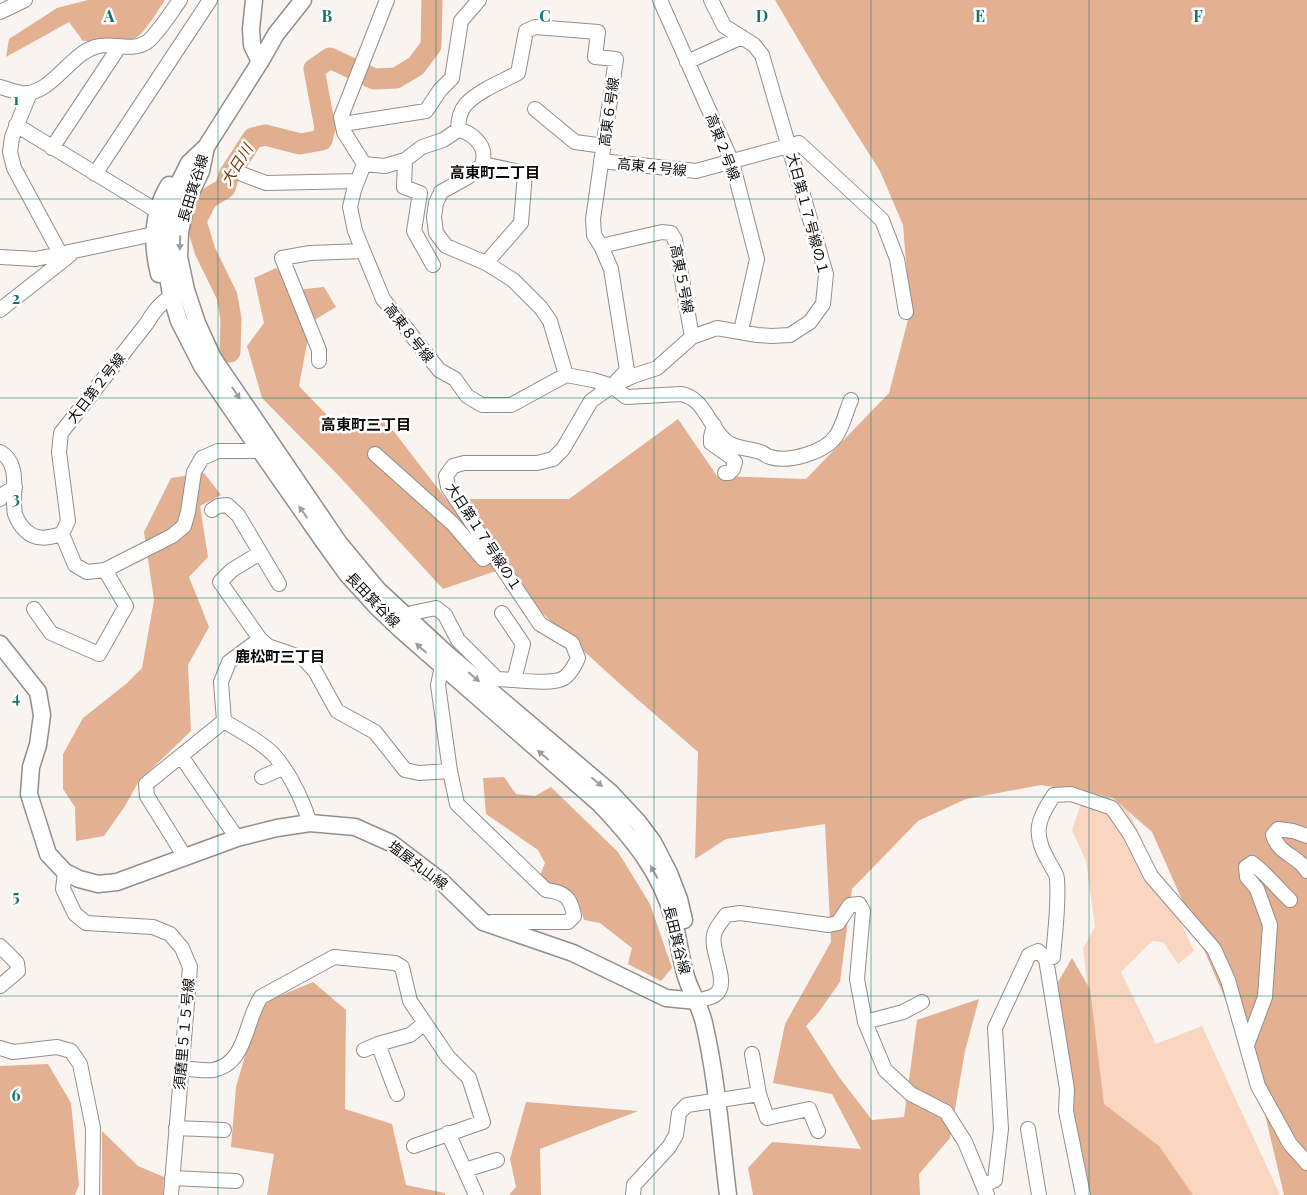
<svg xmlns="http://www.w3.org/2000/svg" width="1307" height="1195" viewBox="0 0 1307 1195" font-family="'Playfair Display','Noto Sans JP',serif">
<rect width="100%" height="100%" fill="#faf4f1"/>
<path fill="#fad6c1" d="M1088,784L1126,806L1194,951L1178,964L1163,942L1152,941L1121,972L1156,1044L1202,1026L1280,1195H1189L1102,1108L1083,948L1095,927L1086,861L1072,830Z"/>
<path fill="#e3b091" d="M88,0H165C159,9 146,31 137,37C129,42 94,41 83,41L69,22L6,57L9,39L57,8Z
M775,0H1307V1195H1284L1253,1064L1205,952L1152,832L1112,797L1041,785L966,799L918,821L852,889L840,982L818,1013L806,1026L839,1077L872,1120L904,1117L917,1020L979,999L965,1051L950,1138L919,1174L920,1195H753L748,1168L772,1142L861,1149L832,1094L773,1083L785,1024L831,942L825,824L726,839L695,859L698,752L621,685L496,571L443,589L339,476L262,398L247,346L264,323L254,278L276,268L296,290L324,287L336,307L311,322L299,386L345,434L385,420L446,499H569L678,419L717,476L806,479L889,393L910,312L903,225L880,171L821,78Z
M204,473L221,495L200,506L208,557L189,577L209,627L188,665L191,731L139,781L125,806L104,836L76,841L75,807L63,789V754L83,718L126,684L142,668L154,600L144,532L171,478Z
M504,777L516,794L535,796L551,787L618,852L650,904L672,968L661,981L628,964L632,948L600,923L584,920L578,902L560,887L549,888L539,878L545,863L538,850L486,814L483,778Z
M1072,958L1090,989L1104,1104L1159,1146L1193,1195H1088L1068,1111L1058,982Z
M313,982L346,1010L345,1109L392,1124L406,1185L445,1193V1195H267L274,1154L231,1147L236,1087L260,1004Z
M48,1064L71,1103L79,1185L75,1195H0V1066Z
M526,1102L638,1111L540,1149L541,1195H509L516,1187L510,1159Z
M102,1131L138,1166L164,1177L163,1195H102Z"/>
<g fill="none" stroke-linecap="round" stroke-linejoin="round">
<path stroke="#e1ae8e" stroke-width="21" d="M230,352L231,319L227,296L205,251L196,221L207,199L225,188L229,175L253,138L265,135L300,144L322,140L325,128L314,69L330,58L374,79L396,78L416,66L431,46L432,0"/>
<g stroke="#938e8b" stroke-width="16">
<path id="minor" d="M387,0L341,117L344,132L364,164L354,190L350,207L355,231L383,299L439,370L455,379L467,396L482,405H511L566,375L593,380L612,386L626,397L681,394C705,398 709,428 727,442C737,449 749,448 760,452C764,453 766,456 770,457C789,463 825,452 836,436C843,426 846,411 851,400
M660,0L732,162L757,259L741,331
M0,12L25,0
M687,62L742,37
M0,87C7,89 15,92 22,93C50,96 69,55 95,47C111,41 131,53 147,42C157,35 172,11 180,0
M30,93L12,137L10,152L14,168L61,255
M535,109L575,142L604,146
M343,124L426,111L440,90L452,78L461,21L479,0
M16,125L157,211
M458,130C468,131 480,140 483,151C484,155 483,160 483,164L468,177L441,192L436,203L434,217L436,233L446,246L486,263L513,280L541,308L550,321L566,375
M52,148L119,47
M405,160L404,187L420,193L414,231L433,265
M601,161L696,171L799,143L882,220L897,259L906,312
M364,164L385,166L405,160L422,147L443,140L458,130C458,121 460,111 466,104C480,90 501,82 518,73L526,31L535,27L598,32L595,57L616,59L593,219L594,235L601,246L611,269L627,370L616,382
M483,164L525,173L521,223L486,263
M95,174L210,0
M242,174L266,183L357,181
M601,246L662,232L671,233L675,240L692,337
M0,257L36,259L154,234
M0,310L70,255
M319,361V350L282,258L310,253L363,251
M714,425L711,437V443L731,457L735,462L733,469L729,473H725
M0,452C22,464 11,495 15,514C17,520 21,526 25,530C36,541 48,538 62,534L68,521L59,452L61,433L147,323C155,309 165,297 181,292
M375,454L453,524L483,559L493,553
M0,499L2,495L15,487
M212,510L218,506L227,505L238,515L279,584
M62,534L75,565L87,572L105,570L172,536L184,526L188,512L194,472L202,458L218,451H261
M260,553L232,570L220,582L260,639
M34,609L51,633L99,654L126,606L105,570
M502,613L523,644L514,680
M409,620L412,613L436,608L445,615L458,640L497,679C512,679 552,686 564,678C571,673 575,665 578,658L572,643L540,624L448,487L446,476L453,466L464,463H537L553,459L563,449L591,401L612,386L633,376L657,368L692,337L717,328L757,335L772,336L790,335L810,322L823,304L826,274L762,55L754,45L724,26L711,0
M442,666L438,685L450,771L457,804L546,890C564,892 571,897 574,916L568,922H492
M181,756L237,838
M262,777L283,768
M310,823C302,799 290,773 273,754C259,740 240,731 224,721L221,682L229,662L260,639L268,646L303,658L315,671L337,711L375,732L405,770L419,773L450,771
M1307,836L1293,831L1278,829L1273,835C1279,855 1298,855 1307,871
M185,857L147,796L146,784L224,721
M65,872L63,889L75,914L86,923L153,927L170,934L182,948L190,967L171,1195
M0,946L17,963L18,971L0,986
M1046,959L1053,957C1055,931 1059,905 1057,879C1057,874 1052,868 1049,862C1033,835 1036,821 1054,795L1071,794L1112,808L1130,834L1151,876L1214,949L1228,980L1258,1086L1290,1144L1307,1163
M697,1001C702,999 711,998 715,995C731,984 710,952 714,935C715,928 722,921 726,915L740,913L829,925L838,923L850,905L859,904L863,911L857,979L865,1022L885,1070L911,1094L946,1112L965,1142L987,1195
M865,1022L903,1012L922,1002
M378,1044L397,1094
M1247,1045L1265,997L1270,925L1257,889L1247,877L1246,867L1252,863C1265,872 1278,889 1290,900
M0,1048L13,1052L57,1047L71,1051L80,1064L93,1128L92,1195
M364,1050L378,1044L410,1035L425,1023
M752,1054L759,1094L767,1118L809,1109L818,1131
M181,1068C191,1069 203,1071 213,1070C247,1064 245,1020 261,997L334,957L395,963L402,967L410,1001L448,1057L469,1078L483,1122L414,1146
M176,1128L224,1130
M1028,1129L1039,1195
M448,1133L476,1195
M465,1170L497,1160
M172,1178L236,1181
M983,1185L995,1180L1001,1129L995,1028L1029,955L1038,951L1046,959L1067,1089L1066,1111L1083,1195
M633,1195L634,1185L669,1147L676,1135L679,1113L687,1105L759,1094"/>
</g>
<g stroke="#938e8b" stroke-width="19">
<path id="tertiary" d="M254,0L251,29L252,45L260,62
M303,0L276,34L260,62L206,147L189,163L179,183L169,216L166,233L165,257L171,295L179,321L202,366L250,436L324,542L347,574L378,608L400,629L600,804C632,838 661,872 673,918C678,936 680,955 685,973C689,990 700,1005 704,1023C717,1079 721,1138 728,1195
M206,147L201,171L186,203L180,232L179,257L186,290L197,323L213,358L339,543L378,590L447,654L610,792L638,822L653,842L669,873L679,899L684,920
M159,274C151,242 152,213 169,185
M0,644L38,692L42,715L38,745L31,767L29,794L48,854L65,872L79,879L98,884L117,882L237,838L277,828L310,823L355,827L391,843L441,881L483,922L573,953L666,998L697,1001"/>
</g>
<use href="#minor" stroke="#fff" stroke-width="14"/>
<use href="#tertiary" stroke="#fff" stroke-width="16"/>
</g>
<defs><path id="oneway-solid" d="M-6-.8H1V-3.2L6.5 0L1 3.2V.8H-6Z" transform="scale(1.25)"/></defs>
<g fill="#9e9d9d">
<use href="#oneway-solid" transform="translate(180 243) rotate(92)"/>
<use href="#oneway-solid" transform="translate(236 393) rotate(56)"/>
<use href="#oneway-solid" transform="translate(303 512) rotate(-125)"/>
<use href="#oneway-solid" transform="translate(421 648) rotate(-138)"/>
<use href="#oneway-solid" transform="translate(474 677) rotate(40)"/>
<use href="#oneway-solid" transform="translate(543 755) rotate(-139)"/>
<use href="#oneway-solid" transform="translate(597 782) rotate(40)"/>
<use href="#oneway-solid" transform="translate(654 872) rotate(-119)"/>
</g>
<path fill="none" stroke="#0f766e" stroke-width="1" stroke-opacity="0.55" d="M218,0V1195M436,0V1195M654,0V1195M871,0V1195M1089,0V1195M0,199H1307M0,398H1307M0,598H1307M0,797H1307M0,996H1307"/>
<g text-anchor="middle" stroke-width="5" stroke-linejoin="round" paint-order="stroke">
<g font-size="14" fill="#0d0b0a" stroke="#fff">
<text transform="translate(609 112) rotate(-82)" y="5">高東６号線</text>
<text transform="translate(723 147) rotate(69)" y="5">高東２号線</text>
<text transform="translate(652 167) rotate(6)" y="5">高東４号線</text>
<text transform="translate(193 188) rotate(-73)" y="5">長田箕谷線</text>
<text transform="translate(808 214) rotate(75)" y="5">大日第１７号線の１</text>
<text transform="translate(682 279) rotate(79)" y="5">高東５号線</text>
<text transform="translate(409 333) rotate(52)" y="5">高東８号線</text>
<text transform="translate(96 388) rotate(-52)" y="5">大日第２号線</text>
<text transform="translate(484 537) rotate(57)" y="5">大日第１７号線の１</text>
<text transform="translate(373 600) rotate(46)" y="5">長田箕谷線</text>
<text transform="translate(418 865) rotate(37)" y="5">塩屋丸山線</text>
<text transform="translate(677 940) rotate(76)" y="5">長田箕谷線</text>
<text transform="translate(184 1034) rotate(-85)" y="5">須磨里５１５号線</text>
</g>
<g font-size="15" font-style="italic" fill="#763903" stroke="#fff">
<text transform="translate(237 165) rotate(-58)" y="5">大日川</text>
</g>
<g font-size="15" font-weight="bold" fill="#0d0b0a" stroke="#fff">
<text x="495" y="178">高東町二丁目</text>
<text x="366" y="430">高東町三丁目</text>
<text x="280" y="662">鹿松町三丁目</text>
</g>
</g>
<g font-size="16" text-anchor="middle" font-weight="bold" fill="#0f766e" stroke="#fff" stroke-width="5" stroke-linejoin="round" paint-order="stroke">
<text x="109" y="22">A</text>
<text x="327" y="22">B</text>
<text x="545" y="22">C</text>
<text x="762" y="22">D</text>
<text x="980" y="22">E</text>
<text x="1198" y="22">F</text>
<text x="16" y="105">1</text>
<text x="16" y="304">2</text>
<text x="16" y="504">3</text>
<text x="16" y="703">4</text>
<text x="16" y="902">5</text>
<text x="16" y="1101">6</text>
</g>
</svg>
